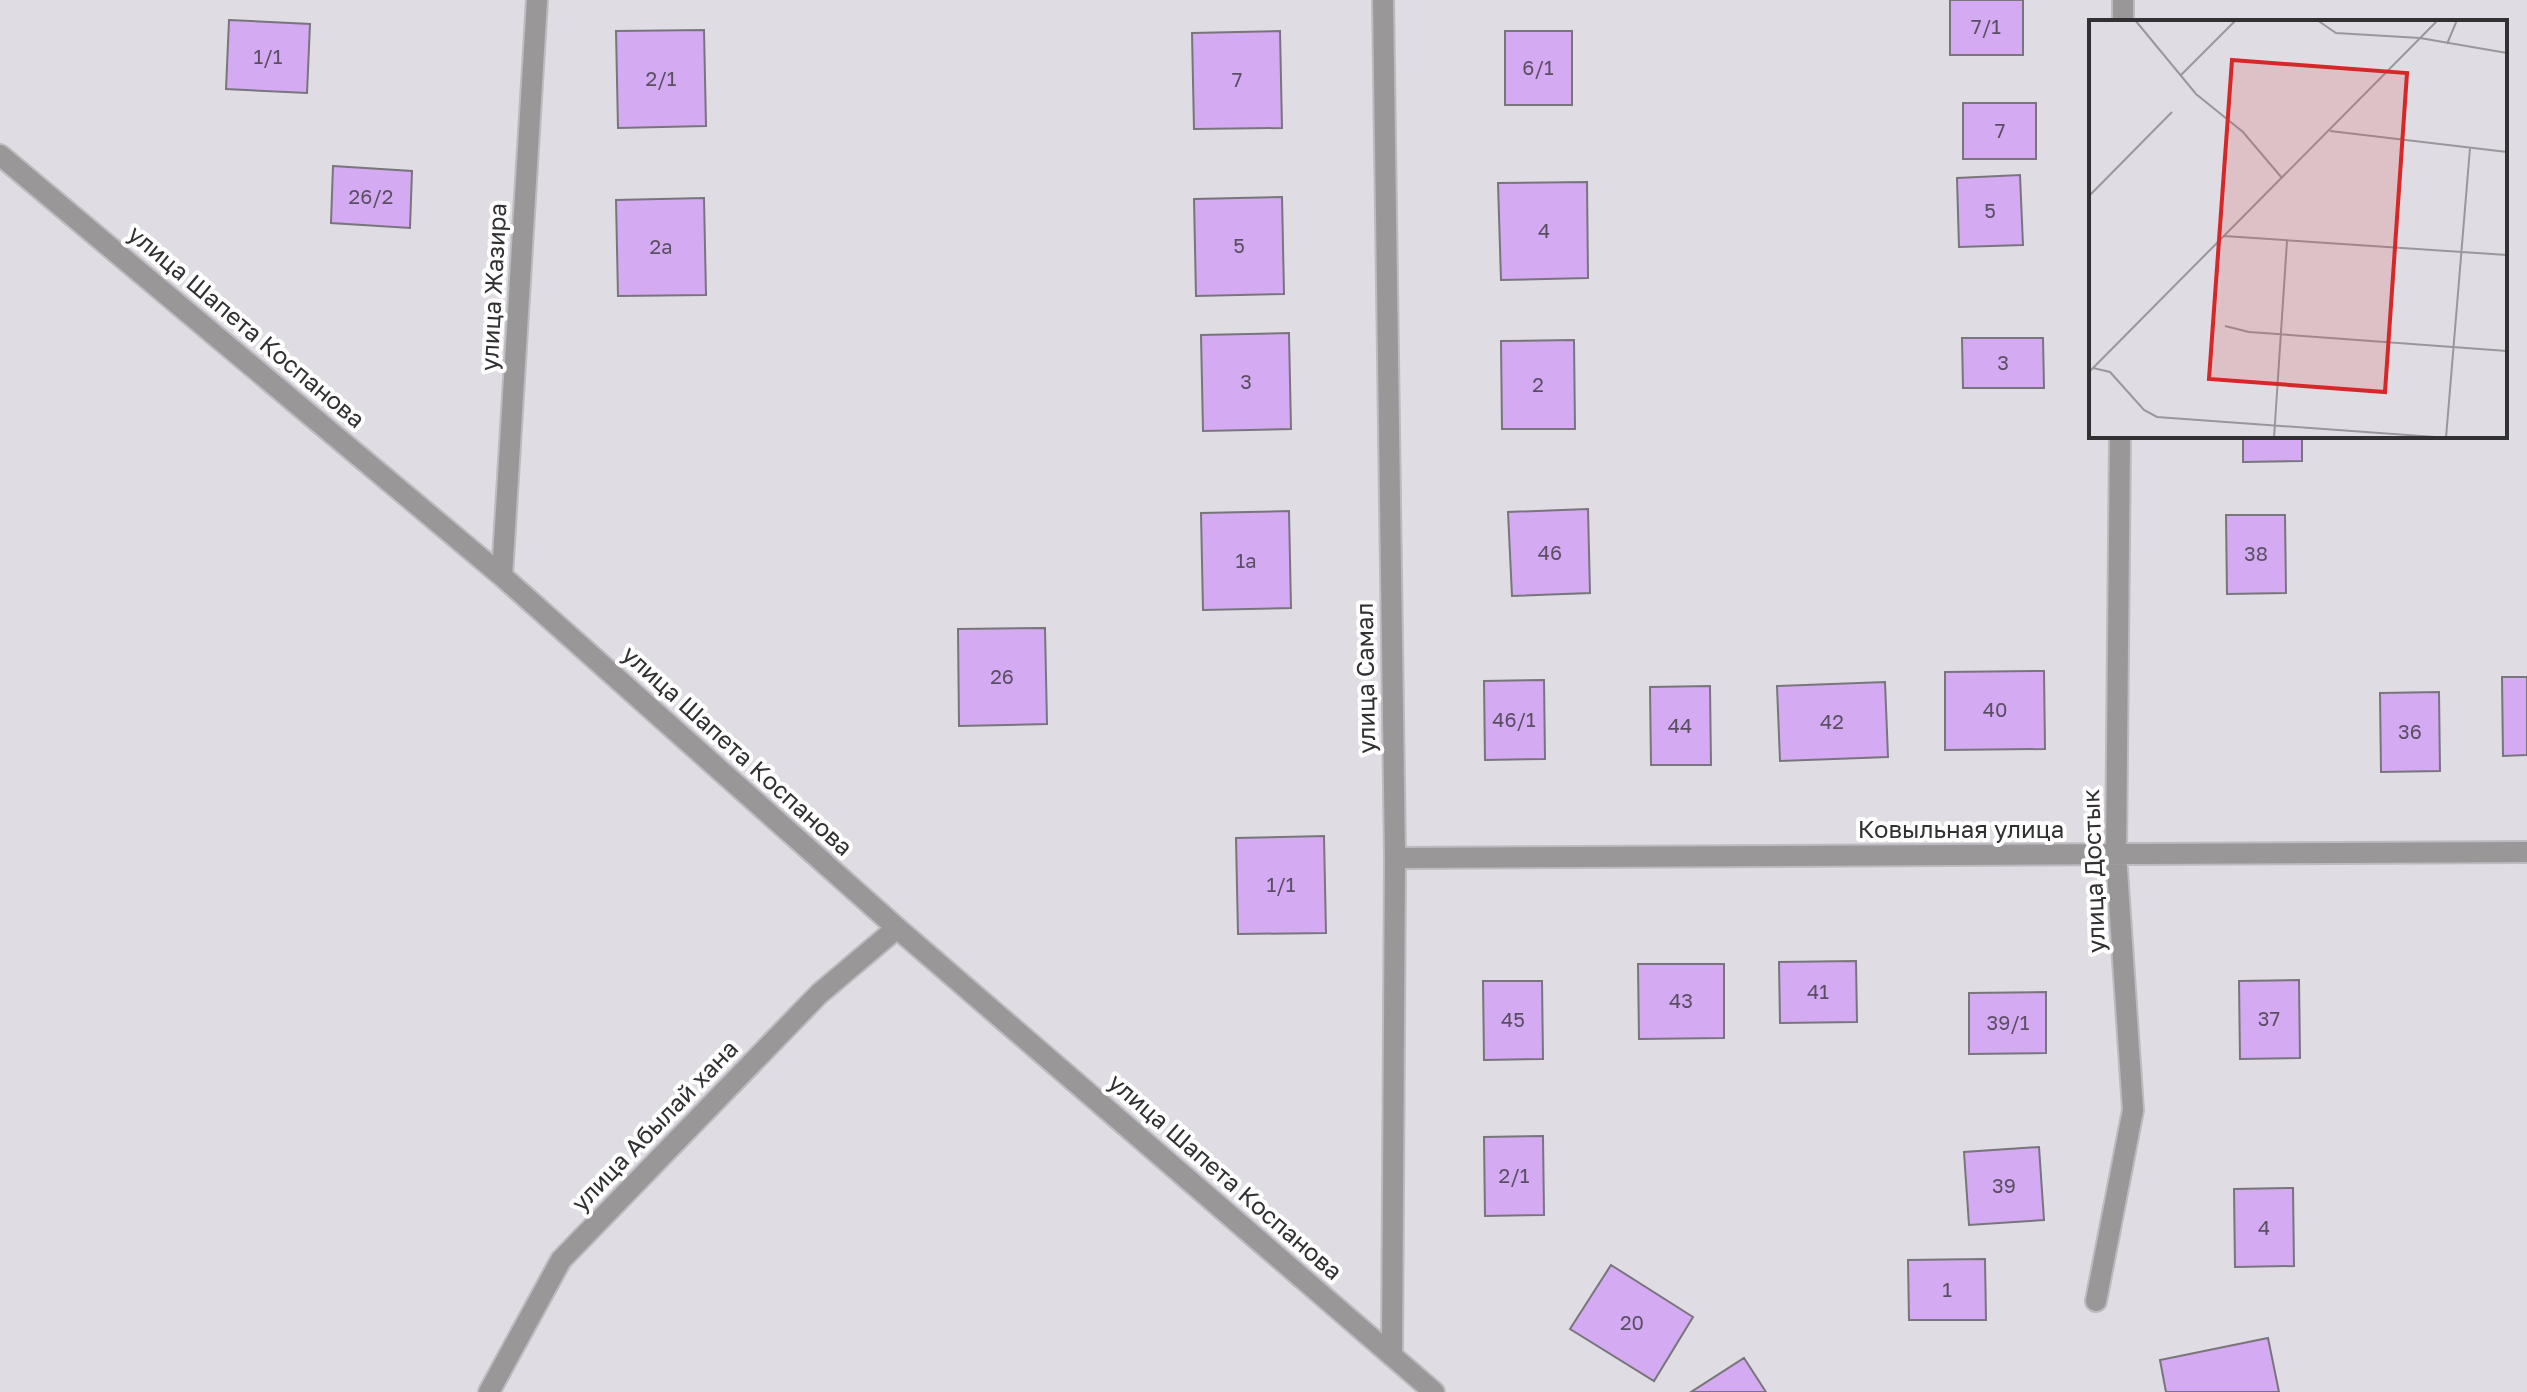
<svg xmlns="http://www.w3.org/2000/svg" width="2527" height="1392" viewBox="0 0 2527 1392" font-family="'Golos Text',sans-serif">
<rect width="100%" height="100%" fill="#e0dce3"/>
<path fill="#d4abf2" stroke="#78757b" stroke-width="2" d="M1950,0H2023V55H1950Z
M229,20L310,24L307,93L226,89Z
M704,30L706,126L618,128L616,31Z
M1280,31L1282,128L1194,129L1192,33Z
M1505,31H1572V105H1505Z
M1963,103H2036V159H1963Z
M333,166L412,171L410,228L331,223Z
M2020,175L2023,245L1959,247L1957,178Z
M1587,182L1588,278L1501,280L1498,183Z
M1282,197L1284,294L1196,296L1194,199Z
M704,198L706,295L618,296L616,200Z
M1289,333L1291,429L1203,431L1201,335Z
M1962,338H2043L2044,388H1963Z
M1574,340L1575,429H1502L1501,341Z
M2243,436H2302V461L2243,462Z
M1588,509L1590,593L1512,596L1508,512Z
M1289,511L1291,608L1203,610L1201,513Z
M2226,515H2285L2286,593L2227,594Z
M1045,628L1047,724L959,726L958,629Z
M2044,671L2045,749L1945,750V672Z
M2502,677H2527V755L2503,756Z
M1544,680L1545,759L1485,760L1484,681Z
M1885,682L1888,757L1780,761L1777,686Z
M1710,686L1711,765H1651L1650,687Z
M2439,692L2440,771L2381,772L2380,693Z
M1324,836L1326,933L1238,934L1236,838Z
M1856,961L1857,1022L1780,1023L1779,962Z
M1638,964H1724V1038L1639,1039Z
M2299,980L2300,1058L2240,1059L2239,981Z
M1483,981H1542L1543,1059L1484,1060Z
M2046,992V1053L1969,1054V993Z
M1543,1136L1544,1215L1485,1216L1484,1137Z
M2039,1147L2044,1220L1969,1225L1964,1152Z
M2293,1188L2294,1266L2235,1267L2234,1189Z
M1985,1259L1986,1320H1909L1908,1260Z
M1611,1265L1693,1317L1654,1381L1570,1329Z
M2268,1338L2279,1392H2166L2160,1360Z
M1744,1358L1766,1392H1691Z"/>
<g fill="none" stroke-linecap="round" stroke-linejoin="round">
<g stroke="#bdbac0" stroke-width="24">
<path id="minor" d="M1383,0L1395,858L1392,1356
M2123,22V0
M0,155L502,576L897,928L1434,1392
M502,576L537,0
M1395,858L2527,852
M2096,1301L2133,1110L2116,855L2120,436
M489,1392L561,1260L819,994L897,928"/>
</g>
<use href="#minor" stroke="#9a9798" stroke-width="20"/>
</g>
<g text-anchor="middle" stroke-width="8" stroke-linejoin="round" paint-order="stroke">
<g font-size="20" fill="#5a4f62">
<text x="1986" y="34">7/1</text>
<text x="268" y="64">1/1</text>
<text x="1538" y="75">6/1</text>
<text x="661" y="86">2/1</text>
<text x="1237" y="87">7</text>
<text x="2000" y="138">7</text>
<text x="371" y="204">26/2</text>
<text x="1990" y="218">5</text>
<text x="1544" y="238">4</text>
<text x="1239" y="253">5</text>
<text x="661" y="254">2а</text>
<text x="2003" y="370">3</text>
<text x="1246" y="389">3</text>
<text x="1538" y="392">2</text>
<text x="1550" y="560">46</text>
<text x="2256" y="561">38</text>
<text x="1246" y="568">1а</text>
<text x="1002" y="684">26</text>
<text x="1995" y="717">40</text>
<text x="1514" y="727">46/1</text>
<text x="1832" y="729">42</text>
<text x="1680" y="733">44</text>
<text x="2410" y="739">36</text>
<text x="1281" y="892">1/1</text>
<text x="1818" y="999">41</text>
<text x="1681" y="1008">43</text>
<text x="2269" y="1026">37</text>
<text x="1513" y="1027">45</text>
<text x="2008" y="1030">39/1</text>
<text x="1514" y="1183">2/1</text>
<text x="2004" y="1193">39</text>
<text x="2264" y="1235">4</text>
<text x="1947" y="1297">1</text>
<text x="1632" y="1330">20</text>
</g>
<g font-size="24" fill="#313032" stroke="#fff">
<text transform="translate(494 287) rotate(-87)" y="8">улица Жазира</text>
<text transform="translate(246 327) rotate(40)" y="8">улица Шапета Коспанова</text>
<text transform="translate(1366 678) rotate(-91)" y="8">улица Самал</text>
<text transform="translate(737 751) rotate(42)" y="8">улица Шапета Коспанова</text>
<text x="1961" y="838">Ковыльная улица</text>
<text transform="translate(2094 871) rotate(-92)" y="8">улица Достык</text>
<text transform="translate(655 1126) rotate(-46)" y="8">улица Абылай хана</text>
<text transform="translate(1225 1177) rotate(41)" y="8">улица Шапета Коспанова</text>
</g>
</g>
<g transform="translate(2089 20)">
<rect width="418" height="418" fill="#e0dce3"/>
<path fill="none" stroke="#9a979c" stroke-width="2" d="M46,0L107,74L154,112L193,158M228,0L247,13L331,18L418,33M358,24L368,0M92,55L147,0M241,111L418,132M0,176L83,92M135,216L418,235M136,306L160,312L418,331M4,348L21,352L55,390L68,397L360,418M0,352L349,0M185,418L198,221M357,418L381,128"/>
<path fill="#d62828" fill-opacity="0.15" stroke="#d62828" stroke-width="4" d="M143,40L318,53L296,372L120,359Z"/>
<rect width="418" height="418" fill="none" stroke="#313032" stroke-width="4"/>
</g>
</svg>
